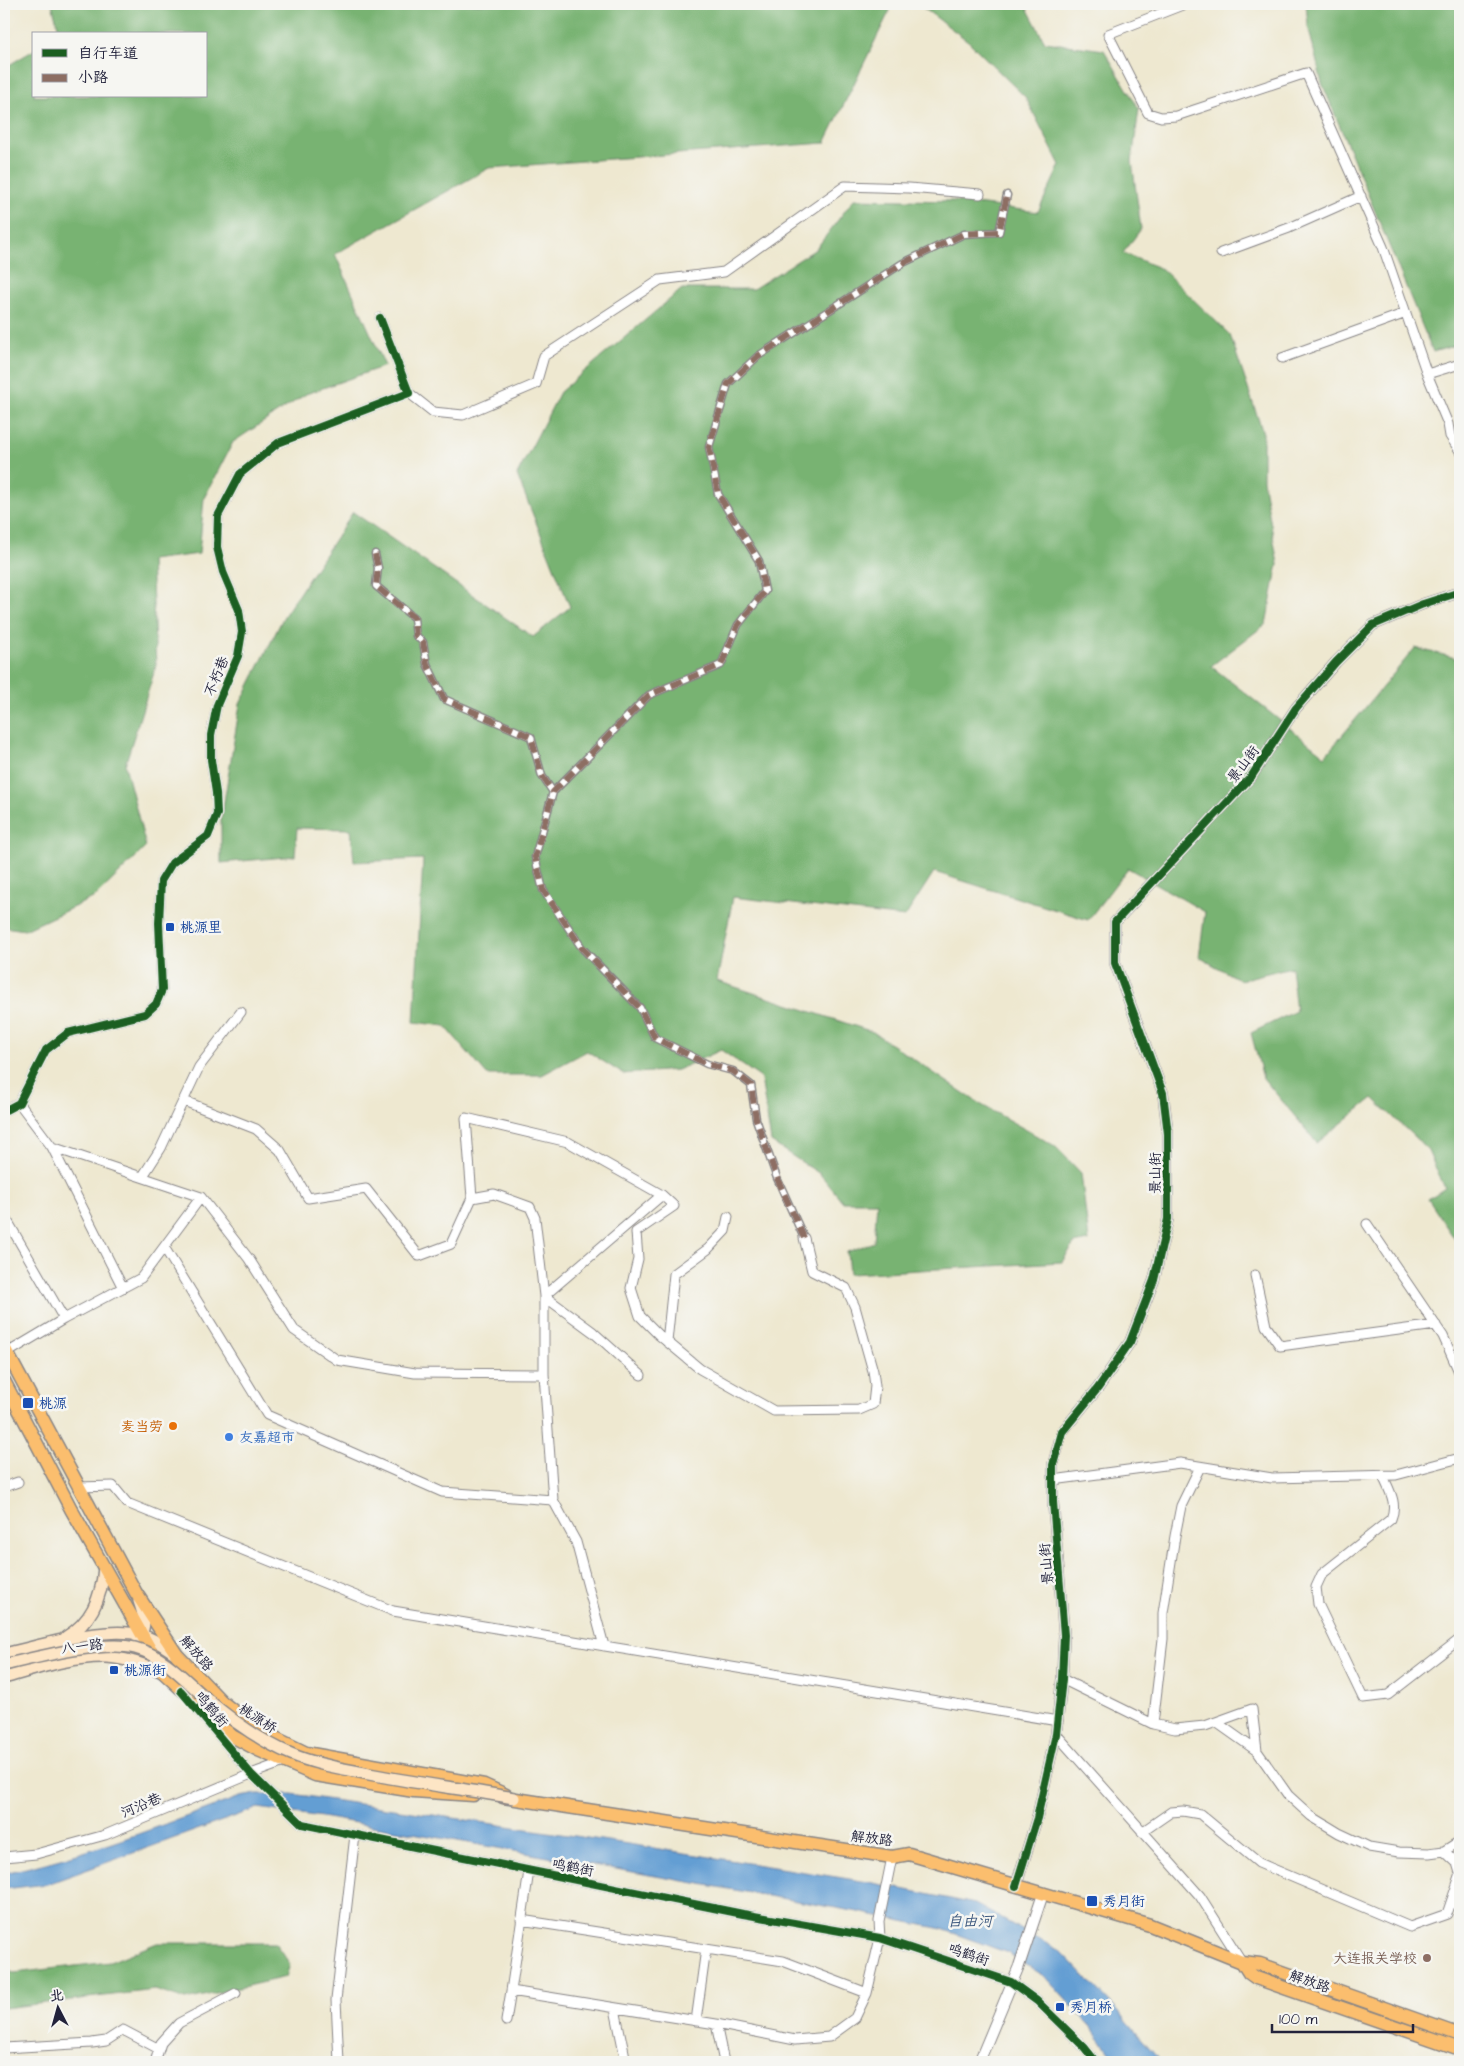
<svg xmlns="http://www.w3.org/2000/svg" width="1464" height="2066" viewBox="0 0 1464 2066" font-family="'Architects Daughter','LXGW WenKai TC',sans-serif">
<rect width="100%" height="100%" fill="#f6f6f2"/>
<filter id="ink" filterUnits="userSpaceOnUse"><feTurbulence type="fractalNoise" baseFrequency=".02" numOctaves="2"/><feDisplacementMap in="SourceGraphic" scale="10" xChannelSelector="R" yChannelSelector="G"/><feConvolveMatrix kernelMatrix="1 2 1 2 8 2 1 2 1" color-interpolation-filters="sRGB"/></filter>
<filter id="wash" filterUnits="userSpaceOnUse"><feTurbulence type="fractalNoise" baseFrequency=".0096" numOctaves="4" result="noise"/><feDisplacementMap in="SourceGraphic" scale="20" xChannelSelector="R" yChannelSelector="G"/><feGaussianBlur stdDeviation="1.12" result="paint"/><feColorMatrix in="noise" values="0 0 0 0 0 0 0 0 0 0 0 0 0 0 0 0 0 1.4 0 .05"/><feComposite in="paint" operator="in"/></filter>
<g filter="url(#wash)">
<rect width="100%" height="100%" fill="#eee8d0"/>
<path fill="#78b372" stroke="#4d6a56" d="M52,4H893L825,143L489,168L335,254L385,366L306,394L233,442L204,498L199,554L151,560L156,666L125,765L146,847L95,897L25,930L4,927V68L34,50V96H206V34H60Z
M918,4H1025L1045,42L1104,50L1139,109L1132,161L1141,229L1123,253L1162,269L1230,335L1263,433V480L1278,564L1266,624L1211,666L1325,756L1415,648L1460,659V1247L1428,1199L1445,1188L1427,1149L1373,1098L1317,1143L1263,1078L1251,1033L1296,1011L1291,967L1240,980L1199,957L1205,912L1128,868L1088,920L934,872L905,917L733,897L717,981L873,1032L980,1104L1055,1146L1081,1173L1089,1241L1074,1244L1062,1262L849,1274L847,1252L874,1242L877,1202H843L820,1174L771,1142L761,1078L721,1050L677,1070L623,1074L587,1051L542,1075H487L445,1026L414,1022L423,859L354,862L351,829L297,828L295,856L221,863V820L240,704L284,616L353,512L533,637L570,607L517,475L560,392L682,289H753L816,249L854,199L953,201L1038,212L1060,165L1026,98L968,41Z
M1306,4H1460V344L1433,352L1322,83L1308,26Z
M157,1943H275L290,1964L286,1977L186,2000L155,1990L4,2008V1969L14,1973L110,1962Z"/>
<path fill="#639ed3" stroke="#426087" d="M257,1794H292L628,1844L868,1882L975,1904L1060,1951L1115,2008L1162,2062H1118L1091,2027L1044,1976L1008,1953L942,1929L853,1911L322,1817L258,1808L47,1884L4,1889V1873C85,1856 162,1825 240,1797Z"/>
</g>
<g filter="url(#ink)">
<g fill="none" stroke-linecap="round" stroke-linejoin="round">
<g stroke="#888586" stroke-width="9">
<path id="pedestrian" d="M375,554L378,568L376,586L414,618L416,636L423,642L427,664L444,699L531,737L542,776L553,792
M804,1238L777,1178L756,1119L751,1085L733,1071L707,1064L655,1038L640,1008L582,948L543,890L535,857L553,792L649,695L721,665L738,625L765,591L759,561L718,494L709,447L728,384L758,356L903,263L964,234L999,232L1007,195"/>
</g>
<g stroke="#888586" stroke-width="11">
<path id="minor" d="M1185,4L1108,34L1148,113L1161,117L1176,116L1306,73L1383,247L1427,374L1448,424L1450,436L1460,451
M1221,253L1289,228L1361,196
M1282,358L1406,313
M1427,374L1460,364
M409,393L433,412L463,415L536,384L544,356L660,280L724,272L845,186L909,188L980,194
M184,1101L256,1129L280,1150L308,1198L366,1189L419,1256L451,1244L472,1198L466,1118L568,1142L662,1195L544,1296L593,1332L641,1375
M19,1103L52,1147L201,1197
M4,1111L19,1103L46,1050L68,1033L145,1014L156,1004L162,990L159,923L161,881L172,863L208,836L217,814L216,793L211,760V735L217,705L238,656L242,632L239,610L223,572L217,547L218,516L240,474L278,443L409,393L380,318
M52,1147L123,1288
M143,1176L161,1148L199,1067L241,1012
M662,1195L674,1206L636,1232L638,1259L631,1288L640,1316L659,1335L700,1369L774,1411L859,1410L873,1404L875,1386L873,1371L855,1307L846,1288L812,1271L804,1238
M472,1198L494,1194L530,1207L535,1218L544,1296V1374L553,1500
M4,1215L64,1319
M1367,1224L1443,1336L1460,1374
M164,1247L267,1415L442,1492L553,1500L576,1542L604,1646
M1255,1275L1266,1326L1280,1346L1436,1325
M667,1342L674,1274L708,1249L725,1231L728,1217
M7,1353L64,1319L141,1278L201,1197L249,1259L294,1330L337,1360L415,1373L544,1374
M1383,1476C1389,1490 1398,1503 1391,1519L1322,1574L1316,1587L1318,1604L1363,1698L1388,1695L1460,1639
M1053,1480L1180,1463L1272,1478L1396,1475L1460,1458
M4,1487L18,1482
M79,1487L113,1486L127,1503L393,1611L1058,1721
M1062,1679L1153,1724L1175,1729L1205,1726L1252,1709L1257,1751L1216,1722
M198,1711L251,1774L302,1824L743,1914L880,1938L1011,1982L1037,2001L1084,2047L1096,2062
M1153,1724L1163,1639V1613L1175,1536L1181,1506L1200,1467
M1056,1734L1200,1896L1242,1962
M1257,1751L1288,1795L1311,1816L1339,1833L1369,1847L1399,1852L1429,1853L1444,1851L1460,1841
M1142,1832L1171,1812L1183,1811L1200,1814L1259,1863L1410,1927L1447,1914L1460,1876
M1444,1851L1457,1863L1460,1873
M4,1857L36,1854L105,1835L251,1774L284,1762
M529,1871L511,1991L716,2024L724,2062
M521,1920L783,1961L867,1993
M615,2009L626,2062
M506,2021L511,1991
M696,2021L706,1949
M716,2024L795,2040L829,2037L855,2018L867,1993L880,1938L879,1921L892,1857
M4,2048L92,2043L106,2041L123,2030L159,2049
M155,2062L161,2043L179,2023L236,1993
M339,2062L336,2000L355,1835"/>
</g>
<g stroke="#888586" stroke-width="12">
<path id="tertiary" d="M1016,1886L1037,1818L1056,1734L1062,1679L1064,1635L1053,1502V1465L1062,1432L1098,1388L1130,1342L1154,1280L1168,1219V1134L1163,1093L1115,963V922L1251,777L1296,708L1336,662L1373,625L1423,604L1460,592
M979,2062L1019,1966L1043,1894"/>
</g>
<g stroke="#888586" stroke-width="14">
<path id="secondary" d="M66,1637C92,1622 102,1596 104,1567
M138,1638C148,1628 143,1612 139,1601
M4,1654C41,1646 105,1625 141,1635C153,1638 164,1646 175,1653
M4,1678C36,1669 72,1656 106,1657C126,1658 144,1665 163,1672"/>
</g>
<g stroke="#888586" stroke-width="15">
<path id="primary" d="M4,1347L136,1593L177,1655L222,1702L255,1728L306,1753L484,1785L506,1795
M4,1381L71,1509L163,1672L232,1736L258,1750L315,1775L414,1791L473,1795
M503,1797L892,1857L909,1854L1150,1925L1242,1962L1260,1964L1460,2035
M1242,1962L1249,1973L1256,1978L1460,2049"/>
</g>
<use href="#pedestrian" stroke="#fff" stroke-width="6"/>
<use href="#minor" stroke="#fff" stroke-width="9"/>
<use href="#tertiary" stroke="#fff" stroke-width="10"/>
<use href="#secondary" stroke="#fde5c5" stroke-width="11"/>
<use href="#primary" stroke="#fbbe6e" stroke-width="12"/>
<g stroke="#888586" stroke-width="14" stroke-linecap="butt">
<path id="secondary-bridge" d="M4,1665C37,1657 103,1640 135,1648C165,1656 186,1681 208,1700C234,1722 260,1741 291,1754C314,1764 340,1768 364,1773C414,1783 464,1789 514,1798"/>
</g>
<use href="#secondary-bridge" stroke="#fde5c5" stroke-width="11"/>
<path stroke="#8d6e63" stroke-width="6" stroke-dasharray="12 6" stroke-linecap="butt" d="M375,554L378,568L376,586L414,618L416,636L423,642L427,664L444,699L531,737L542,776L553,792
M804,1238L777,1178L756,1119L751,1085L733,1071L707,1064L655,1038L640,1008L582,948L543,890L535,857L553,792L649,695L721,665L738,625L765,591L759,561L718,494L709,447L728,384L758,356L903,263L964,234L999,232L1007,195"/>
<g stroke="#f6f6f2" stroke-width="11">
<path id="cycleway" d="M4,1111L19,1103L46,1050L68,1033L145,1014L156,1004L162,990L159,923L161,881L172,863L208,836L217,814L216,793L211,760V735L217,705L238,656L242,632L239,610L223,572L217,547L218,516L240,474L278,443L409,393L380,318
M181,1691L251,1774L302,1824L743,1914L880,1938L1011,1982L1037,2001L1084,2047L1096,2062
M1016,1886L1037,1818L1056,1734L1062,1679L1064,1635L1053,1502V1465L1062,1432L1098,1388L1130,1342L1154,1280L1168,1219V1134L1163,1093L1115,963V922L1251,777L1296,708L1336,662L1373,625L1423,604L1460,592"/>
</g>
<use href="#cycleway" stroke="#1b5e20" stroke-width="8"/>
</g>
</g>
<g fill="#1a4fb4" stroke="#f6f6f2" stroke-width="2">
<rect x="165" y="922" width="10" height="10" rx="2.5"/>
<rect x="22" y="1397" width="12" height="12" rx="2.5"/>
<rect x="109" y="1665" width="10" height="10" rx="2.5"/>
<rect x="1086" y="1895" width="12" height="12" rx="2.5"/>
<rect x="1055" y="2002" width="10" height="10" rx="2.5"/>
</g>
<circle fill="#e8710a" stroke="#f6f6f2" stroke-width="2" cx="173" cy="1426" r="5"/>
<circle fill="#3f7fe0" stroke="#f6f6f2" stroke-width="2" cx="229" cy="1437" r="5"/>
<circle fill="#8d6e63" stroke="#f6f6f2" stroke-width="2" cx="1427" cy="1958" r="5"/>
<g text-anchor="middle" stroke-width="5" stroke-linejoin="round" paint-order="stroke">
<g font-size="14" fill="#22223b" stroke="#f6f6f2">
<text transform="translate(216 676) rotate(-68)" y="5">不朽巷</text>
<text transform="translate(1243 764) rotate(-53)" y="5">景山街</text>
<text transform="translate(1155 1173) rotate(-90)" y="5">景山街</text>
<text transform="translate(1046 1564) rotate(-95)" y="5">景山街</text>
<text transform="translate(82 1646) rotate(-7)" y="5">八一路</text>
<text transform="translate(197 1653) rotate(49)" y="5">解放路</text>
<text transform="translate(212 1709) rotate(50)" y="5">鸣鹤街</text>
<text transform="translate(258 1718) rotate(33)" y="5">桃源桥</text>
<text transform="translate(141 1805) rotate(-23)" y="5">河沿巷</text>
<text transform="translate(872 1838) rotate(7)" y="5">解放路</text>
<text transform="translate(573 1867) rotate(11)" y="5">鸣鹤街</text>
<text transform="translate(969 1954) rotate(19)" y="5">鸣鹤街</text>
<text transform="translate(1310 1981) rotate(19)" y="5">解放路</text>
</g>
<g font-size="14" fill="#164399" stroke="#f6f6f2" text-anchor="start">
<text x="180" y="932">桃源里</text>
<text x="39" y="1408">桃源</text>
<text x="124" y="1675">桃源街</text>
<text x="1103" y="1906">秀月街</text>
<text x="1070" y="2012">秀月桥</text>
</g>
<g font-size="14" fill="#c56008" stroke="#f6f6f2" text-anchor="end">
<text x="163" y="1431">麦当劳</text>
</g>
<g font-size="14" fill="#366cbe" stroke="#f6f6f2" text-anchor="start">
<text x="239" y="1442">友嘉超市</text>
</g>
<g font-size="14" fill="#785e54" stroke="#f6f6f2" text-anchor="end">
<text x="1417" y="1963">大连报关学校</text>
</g>
<g font-size="15" font-style="italic" fill="#3f5a7f" stroke="#f6f6f2">
<text x="970" y="1926">自由河</text>
</g>
</g>
<rect width="1464" height="2066" fill="none" stroke="#f6f6f2" stroke-width="20"/>
<rect x="32" y="32" width="175" height="65" fill="#f6f6f2" stroke="#a1a1a9"/>
<rect x="42" y="49" width="25" height="8" fill="#1b5e20" stroke="#a1a1a9"/>
<text x="78" y="58" font-size="15" fill="#22223b">自行车道</text>
<rect x="42" y="74" width="25" height="8" fill="#8d6e63" stroke="#a1a1a9"/>
<text x="78" y="82" font-size="15" fill="#22223b">小路</text>
<g transform="translate(58 2008) rotate(354)" stroke="#f6f6f2" stroke-width="4" paint-order="stroke">
<path d="M0-4L9 19L0 12L-9 19Z" fill="#22223b"/>
<text y="-8" font-size="14" font-weight="bold" text-anchor="middle" fill="#22223b">北</text>
</g>
<path d="M1272 2024v8h141v-8" fill="none" stroke="#22223b" stroke-width="2.5"/>
<text x="1279" y="2024" font-size="15" fill="#22223b" stroke="#f6f6f2" stroke-width="4" paint-order="stroke">100 m</text>
</svg>
